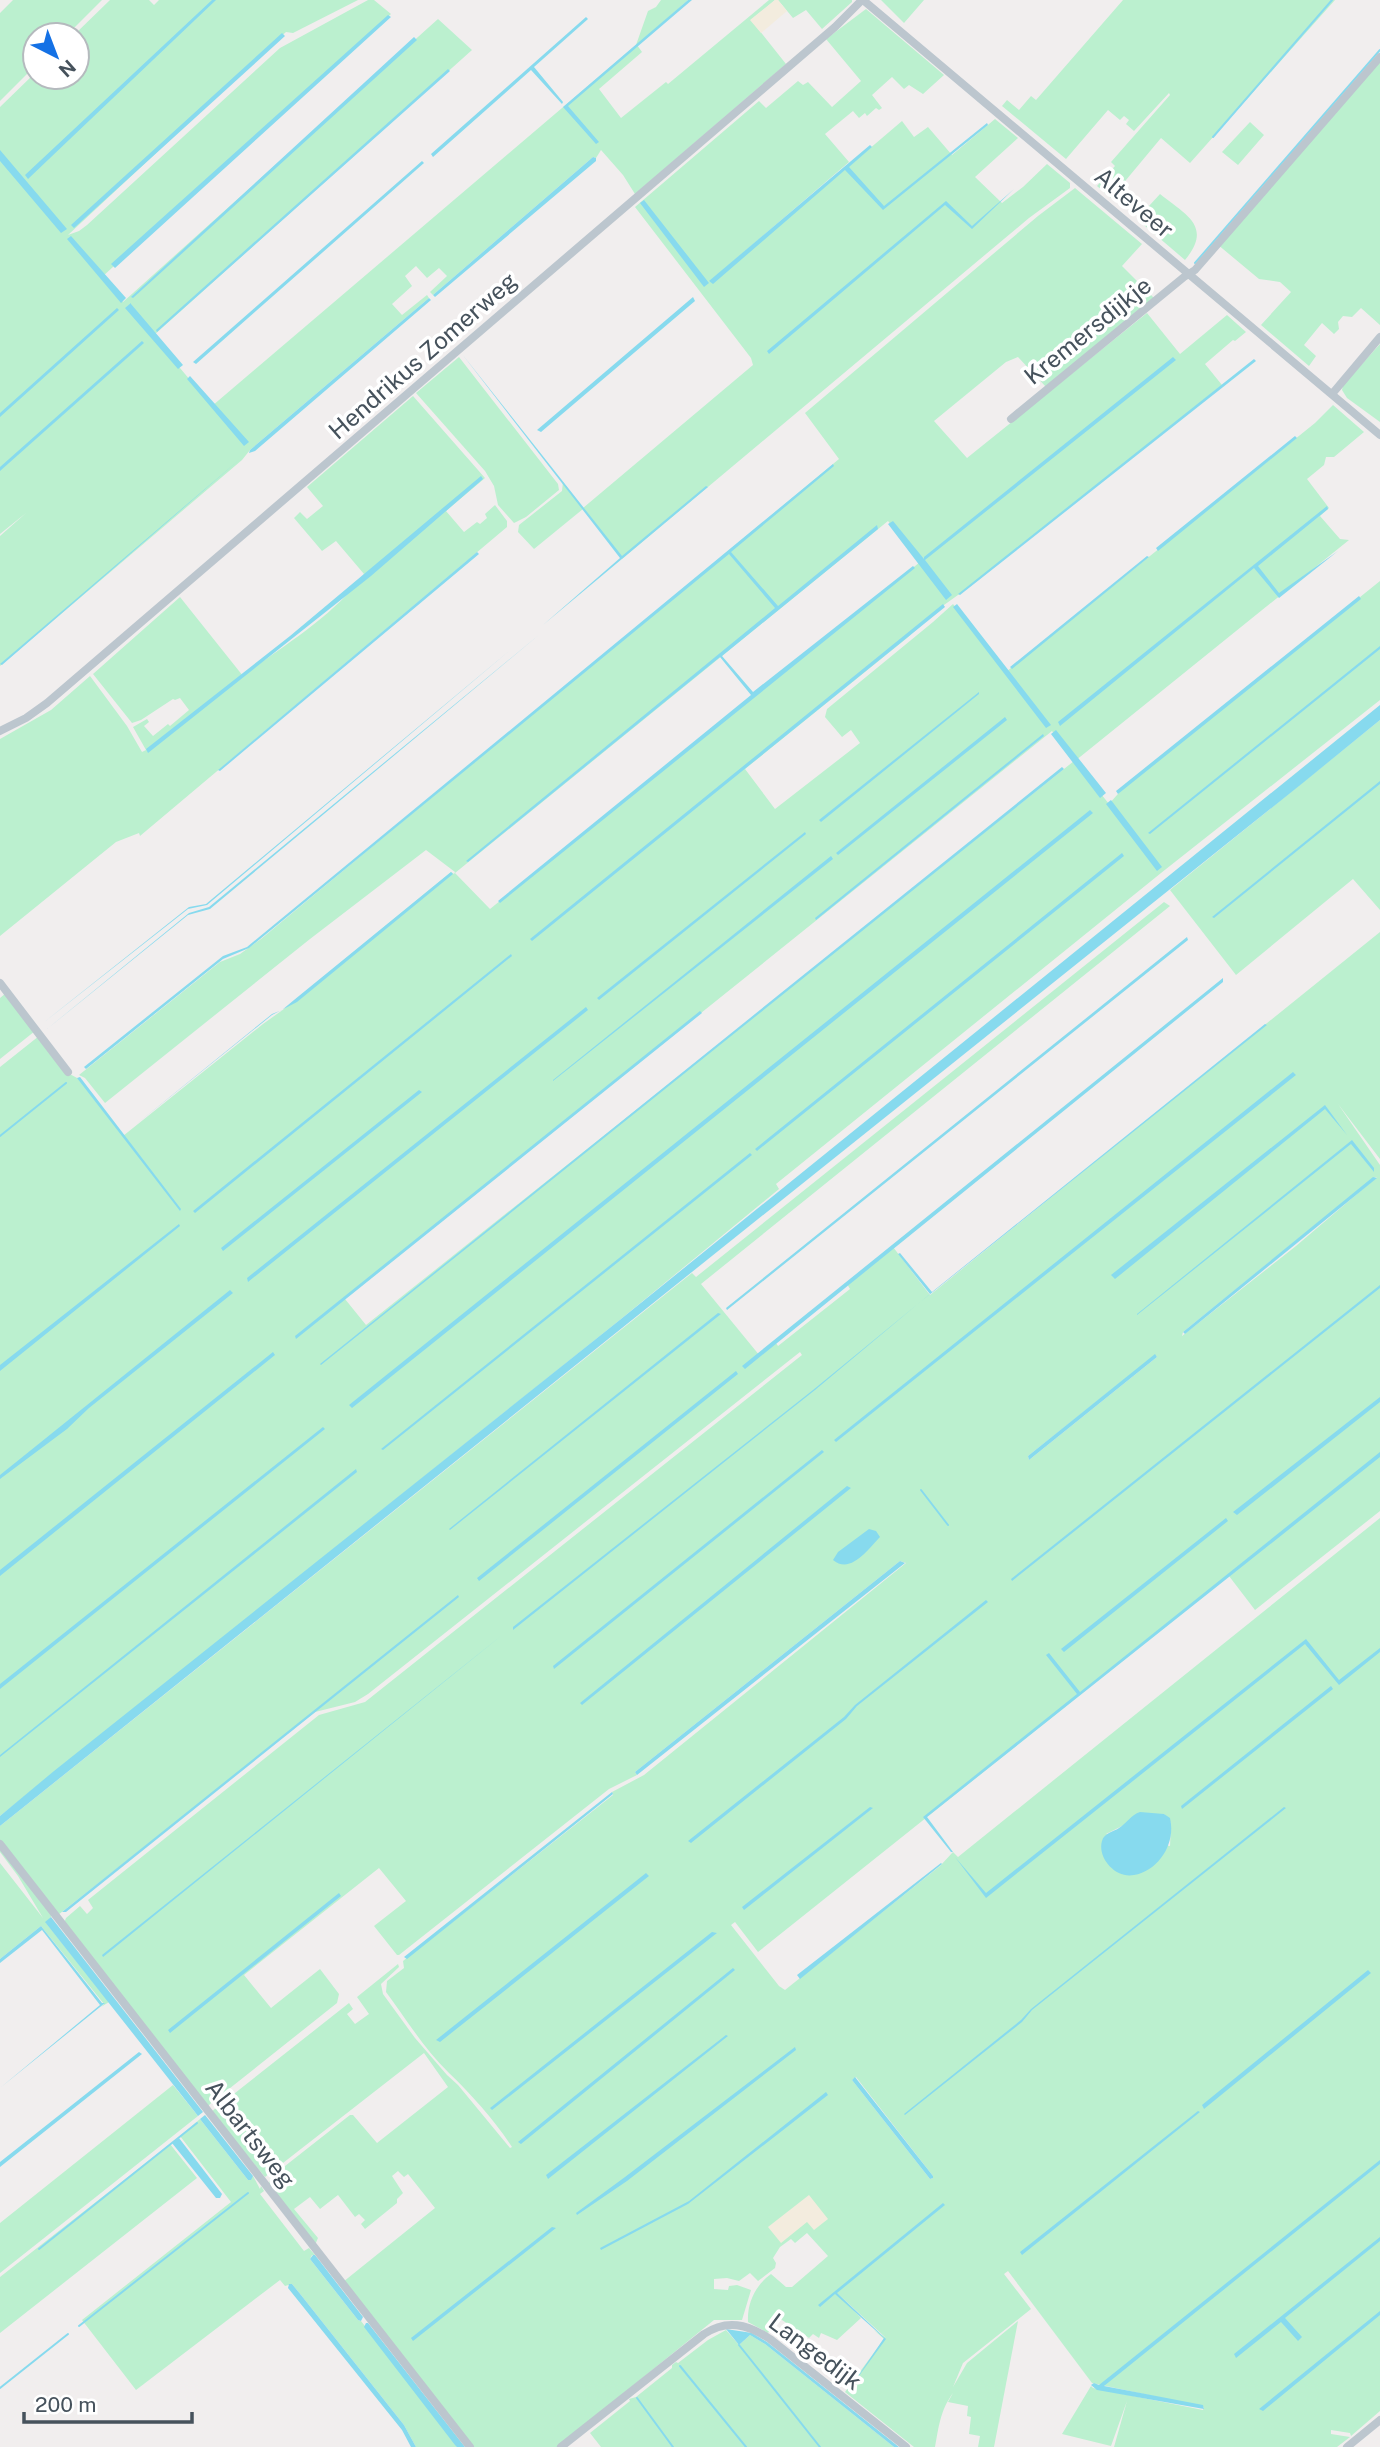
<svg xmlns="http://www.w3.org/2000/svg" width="1380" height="2447" viewBox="0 0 1380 2447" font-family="'Public Sans',sans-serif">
<rect width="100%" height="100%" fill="#f1eeee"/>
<path fill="#bbf0cf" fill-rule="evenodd" d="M13,0H102L67,35H35V66L0,101V13Z
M110,0H149L154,5L159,0H358L293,33L286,32L68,235L79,231L87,225L280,48L368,0H374L391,14L102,277L123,302L438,19L472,50L153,336L212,406L636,45L648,11L656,7L661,0H688L637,45L642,52L599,89L621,118L666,82L668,84L769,0H775L751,20L786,64L635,194L623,175L601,150L596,158L593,157L433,295L430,292L447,276L439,268L427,278L416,266L405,276L412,286L392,304L402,315L427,295L429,298L250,450L242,460L0,666V536L26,513L0,534V107L35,73V77H77V35H74Z
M778,0H852V2L822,29L806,10L793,18Z
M881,0H924L904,23Z
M1123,0H1335L1190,163L1161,138L1111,198L1097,186L1115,166L1111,162L1170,95L1169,93L1134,131L1126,124L1129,120L1124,116L1120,120L1108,110L1066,159L1002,106L1007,100L1019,110L1031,96L1036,100Z
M866,9L944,75L923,94L909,85L904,89L892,77L872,95L882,108L879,110L876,108L867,116L865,113L859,118L853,111L825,134L849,162L709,282L726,271L902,121L914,137L928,127L952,155L995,119L1018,138L975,177L1002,203L1023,187L1047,164L1070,183V188L1029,218L622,559L583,509L534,549L518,532L519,525L562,491L563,482L583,508L753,365L751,358L635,207L759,101L766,108L798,81L803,85L808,82L832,107L861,81L826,39Z
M1380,59V325L1361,308L1352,317L1343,316L1338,322L1339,329L1334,334L1322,323L1304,345L1316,356L1309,366L1261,325L1291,292L1280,282L1259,279L1217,244Z
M1250,122L1264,135L1238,165L1222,152Z
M1075,188L1142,244L1122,266L1155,299L1046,387L1018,357L1006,362L934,421L967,458L1147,313L1180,354L1227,315L1246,332L1235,341L1233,340L1205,364L1222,385L972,585L944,605L907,638L745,769L775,809L860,743L851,730L842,737L825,717L827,709L933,622L953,604L1006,672L1315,423L1333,405L1364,432L1334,457H1326L1324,465L1307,479L1329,508L1320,516L1340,539L1349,540L1075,761L1109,804L1125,786L1380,581V700L1161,873L776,1184L779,1189L621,1319L0,1816V1067L39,1036L66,1072L79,1079L123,1136L263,1024L284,1009L451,872L454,874L455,872L426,850L310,939L105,1103L85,1078L79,1075L220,962L240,954L261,939L839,459L805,413L1038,216ZM888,521L920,562L490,909L455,873ZM1052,731L1074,761L366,1325L345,1299Z
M1160,194C1186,215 1213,226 1185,260L1137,219Z
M1380,344V422L1347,398L1342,390L1343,385Z
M459,357L558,484L559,490L526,517L514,523L498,505L494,486L485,471L416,393Z
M413,396L485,478L446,511L464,532L477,522L480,524L487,518L485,514L495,505L507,521V527L140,836L139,833L116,842L0,936V739L51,710L90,676L127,726L142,752L146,750L133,727L147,719L149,722L144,726L153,736L168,724L170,726L189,710L180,698L175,700L173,699L141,720L132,723L93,674L180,597L243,676C284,645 334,616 364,574L336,541L322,551L294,518L300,512L307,519L323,506L307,487Z
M1380,720V910L1353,879L1236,975L1170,890Z
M1164,902L1170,906L701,1284L760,1356L776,1343L778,1346L850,1289L847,1284L893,1247L930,1295L1380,932V1159L1338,1104L1380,1165V1511L1255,1610L1229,1576L758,1952L735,1922L731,1925L779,1986L785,1990L940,1866L953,1852L958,1857L1380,1518V2411L1351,2436L1350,2433L1331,2430V2434L1350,2437L1337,2447H1114L1127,2401L1111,2446L1062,2434L1091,2386L1093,2388L1203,2410L1204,2407L1092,2383L1008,2271L1004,2274L1031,2309L963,2363L953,2387L967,2363L1018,2321L994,2447H978L980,2436L969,2434L971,2417L967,2416L968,2406L948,2402L953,2393C940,2411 939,2426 935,2447H914L845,2392L884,2339L874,2330L886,2338L837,2293L861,2318L837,2340L821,2333L819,2338L813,2334L809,2338L779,2318L768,2333L748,2322C747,2302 756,2285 771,2274L786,2287H792L828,2256L807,2233L795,2243L791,2239L780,2247L773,2258L776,2263L775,2268L758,2281L750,2273L739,2281L727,2278L714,2279V2289L728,2290L729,2286L737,2285L751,2290L742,2320H714L557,2447H473L343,2282L435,2208L408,2174L404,2177L398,2171L392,2176L403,2193L397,2199V2203L365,2229L361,2224L365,2220L359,2214L355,2217L338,2195L320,2209L310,2197L294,2209L318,2238L315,2245L268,2186L271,2177L350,2115H353L377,2143L448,2087L424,2053L265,2177L211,2112L349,2003L353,2009L347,2014L355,2024L369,2014L357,1997L398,1964L399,1967L381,1984L383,1994L415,2038L447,2075L458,2085L510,2148L512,2147C495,2121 472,2095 449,2073C425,2050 406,2019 386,1992L387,1981L404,1968L403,1961L613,1795L612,1792L644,1775L906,1563L900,1561L635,1772L637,1775L609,1789L399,1955H397L374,1926L406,1901L379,1868L244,1975L271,2008L320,1969L339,1994L337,2003L210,2104L207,2108L64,1923L66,1918L80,1906L87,1914L93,1908L88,1900L319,1715L365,1702L802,1355L800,1352L368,1694L355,1702L315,1712L58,1915L0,1841V1826L692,1273L696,1277ZM1377,1177L1296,1246L1182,1336L1183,1332L1373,1178ZM1155,1355L1157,1357L1029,1460L1028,1456ZM1157,1814H1164L1171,1823L1170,1846L1106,1834L1124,1825ZM856,2077L933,2176V2178L930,2179L852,2080Z
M6,993L35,1031L0,1059V998Z
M0,1847L51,1913V1917L46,1923L109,2002L101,2007L104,2004L41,1926L0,1959V1863L43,1918L18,1876L0,1852Z
M173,2085L198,2116L0,2273V2223Z
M200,2119L248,2180L253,2176L260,2189L261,2186L264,2191L260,2194L304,2251L309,2248L315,2255H312L310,2259L358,2320L361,2321L458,2447H416L404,2425L301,2295L292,2284L285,2286L280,2280L136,2390L82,2320L231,2202L180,2136Z
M170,2144L197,2178L0,2333V2277Z
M726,2330L739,2345L750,2335L765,2344L894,2447H601L590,2433L630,2401L629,2399L636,2397L672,2368V2365L676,2362L678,2363L708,2340Z"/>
<path fill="#f3ecde" d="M775,0H778L787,11L761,33L750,20Z
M809,2195L828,2219L814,2230L807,2222L781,2243L768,2227Z"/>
<path fill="#87daee" d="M212,0H216L28,179L25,175Z
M688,0H692L568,106L599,142L596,144L563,107Z
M388,15L391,17L115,268L111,264Z
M586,17L588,19L534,67L563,102L562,104L531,70L433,157L431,154Z
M282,33L285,36L74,228L71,225Z
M414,37L417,40L133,298L131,297Z
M448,69L450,71L157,332L156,330Z
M987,123L988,125L883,210L845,170L713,284L709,281L870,145L872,147L849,167L884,206Z
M0,150L67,229L61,233L0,161Z
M593,157L596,158V161L435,297L433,295Z
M422,161L424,163L196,364L193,362Z
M1014,189L972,229L945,205L769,354L767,351L946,201L972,226Z
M644,200L709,283L704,287L640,203Z
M71,236L126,298L121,303L67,239Z
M693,297L695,301L541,432L537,430Z
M429,298L431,300L255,451L249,453L250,450Z
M131,303V304L183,365L178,369L125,308Z
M117,308L119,310L0,417V413Z
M142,341L144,343L0,471V467Z
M462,354L622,556L706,486L708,487L543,625L620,558Z
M1173,357L1176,360L925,560L952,595L946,600L888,524L893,521L924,559V557Z
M1254,359L1256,361L960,595L958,594Z
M190,376L249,442L244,446L187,379Z
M1295,436L1297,438L1158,551L1156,548Z
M240,459L2,665L0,664Z
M833,464L834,466L731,552L778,606L877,525L878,529L722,656L753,692L913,566L915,568L500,903L498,901L751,695L720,657L468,862L466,861L775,608L729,554L249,948L223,959L86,1069L84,1067L223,956L247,947Z
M481,476L483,479L371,576L148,753L146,749L290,636Z
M1327,506L1328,509L1258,566L1279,593L1338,551L1279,598L1254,568L1060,726L1058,722Z
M477,552L479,554L220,771L218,770Z
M1147,556L1149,557L1012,669L1010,667Z
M1359,596L1361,599L1118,794L1116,791Z
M943,604L945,607L532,941L530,939Z
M957,604L1051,725L1046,728L953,607Z
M539,626L207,905L188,909L43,1023L189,907L206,904Z
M540,634L210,909L188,915L47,1029L189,913L209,907Z
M1380,646V649L1150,834L1148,833Z
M979,692V694L821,822L819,820Z
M1380,705V720L1304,782L0,1826V1816L54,1771L621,1319Z
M1005,717L1007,720L838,855L836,853Z
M1056,730L1106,793L1100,798L1051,734Z
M1043,734L1044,736L816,920L815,918Z
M1062,767L1064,769L321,1365L320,1364Z
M1380,781V784L1214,918L1212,917Z
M1111,800L1162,867L1157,871L1106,804Z
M1090,810L1093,813L352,1408L349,1405Z
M805,832L806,834L599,1000L597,998Z
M1122,853L1124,856L757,1151L755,1149Z
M831,856L833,859L553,1081V1080Z
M451,872L453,874L297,1002L272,1015L134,1126L272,1014L282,1010L294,1000Z
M1187,937L1188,940L727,1310L726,1308Z
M511,954L512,956L195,1213L193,1211Z
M1223,978V982L745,1369L742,1366Z
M586,1007L588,1010L248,1282L247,1278Z
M700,1011L702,1013L296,1339L295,1336Z
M1265,1024L1267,1025L919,1303L815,1390L513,1630V1627L813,1390L930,1294L898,1254L900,1253L932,1292Z
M1293,1072L1296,1075L836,1442L834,1440Z
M80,1077L181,1209L180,1211L77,1078Z
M419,1090L422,1092L223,1251L221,1248Z
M1325,1105L1347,1135L1325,1109L1115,1279L1111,1275Z
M1352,1140L1374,1168V1172L1351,1144L1137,1315V1314Z
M750,1153L752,1155L383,1450L381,1449Z
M1373,1177L1377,1178L1185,1334L1183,1332Z
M179,1224L180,1226L0,1371V1365Z
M1380,1285V1288L1012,1581L1011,1579Z
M230,1290L233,1293L89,1408L67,1429L0,1479V1475Z
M718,1313L721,1314L450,1530L449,1529Z
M273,1352L275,1355L0,1576V1570Z
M1155,1354L1157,1357L1029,1460L1028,1456Z
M736,1371L738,1374L479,1581L477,1578Z
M1380,1397V1402L1237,1515L1233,1512Z
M323,1427L325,1429L0,1689V1684Z
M822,1450L824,1452L554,1669L553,1666Z
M1380,1452V1457L927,1817L953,1852H951L923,1817L1077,1694L1046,1655L1049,1653L1080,1692Z
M356,1469L357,1472L0,1757V1755Z
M847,1486L851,1488L582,1705L580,1703Z
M1226,1518L1228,1521L1064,1652L1061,1649Z
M869,1529L876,1531L880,1537C869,1548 851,1575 833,1560L838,1552Z
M900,1561L905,1563L637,1775L635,1772Z
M458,1595L459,1597L66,1912H62Z
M986,1600L988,1602L857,1706L846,1719L691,1843L688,1841L844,1717L855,1705Z
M501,1636L103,1957L102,1955Z
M1306,1639L1339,1680L1380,1648V1652L1339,1685L1305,1644L986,1898L955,1857L986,1893Z
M1331,1686L1333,1689L1182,1809L1181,1806Z
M612,1792L613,1794L407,1959L404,1957Z
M870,1807L873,1808L744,1910L742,1907Z
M1284,1807L1286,1808L1032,2010L1022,2022L905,2115L904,2114L1021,2020L1031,2009Z
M1140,1812L1164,1814L1170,1818C1176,1842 1160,1870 1134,1875C1116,1879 1097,1858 1102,1841C1104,1833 1113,1832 1119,1828C1127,1823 1131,1815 1140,1812Z
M941,1863L942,1864L800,1979L797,1975Z
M646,1873L649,1876L440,2042L436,2040Z
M339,1893L341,1896L170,2033L168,2030Z
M51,1917L203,2112L198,2116L45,1922Z
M41,1926L102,2003H105L0,2088L100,2005L42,1930L0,1963V1959Z
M712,1932L717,1933L492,2110L490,2108Z
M733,1968L735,1970L521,2144L518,2142Z
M1368,1970L1371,1973L1204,2109L1202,2105Z
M726,2035L728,2036L548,2179L546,2175Z
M795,2047L796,2050L627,2181L577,2215L576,2213L625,2177Z
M139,2052L142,2054L0,2167V2162Z
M855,2077L933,2176V2178L930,2179L852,2080Z
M826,2092L828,2095L688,2204L601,2250L600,2248L689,2201Z
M1198,2111L1200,2112L1022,2255L1020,2252Z
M205,2115L253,2176L251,2180H248L200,2119Z
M179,2138L222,2194L220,2198H216L172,2143Z
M1380,2160V2164L1104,2386L1203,2405L1204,2409L1097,2390L1091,2385L1094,2383L1099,2385Z
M943,2203L945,2205L837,2293L886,2339L850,2388L884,2338L835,2294L820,2307L818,2305Z
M552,2227L556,2228L413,2341L411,2338Z
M1380,2237V2241L1285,2318L1302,2337L1298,2341L1281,2322L1236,2358L1234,2354Z
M313,2255H315L363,2317L361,2321L358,2320L310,2259Z
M289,2284H292L301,2295L404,2425L416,2447H411L402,2430L288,2288Z
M1380,2311V2315L1263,2411L1259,2409Z
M366,2323H368L465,2447H457L455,2445L364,2327Z
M726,2329L752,2333L767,2342L899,2447H894L765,2344L750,2335L739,2345Z"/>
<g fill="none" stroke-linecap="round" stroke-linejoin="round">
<path stroke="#87daee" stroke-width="2" d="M1213,137L1332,0
M1195,263L1380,50
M0,1136L66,1083
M921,1490L948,1525
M39,2249L197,2123
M79,2326L248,2193
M739,2345L820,2447
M680,2366L746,2447
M0,2388L68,2334
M637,2398L673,2447"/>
<path stroke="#bcc6ce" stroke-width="8" d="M863,0L1380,435
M1332,394L1380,337
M1011,419L1184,277L1195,270L1380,57
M0,731L26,718L47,703L835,27L862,0
M0,983L68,1072
M0,1844L470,2447
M561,2447L704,2334C727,2319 747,2324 770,2339L906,2447
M1347,2447L1380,2420"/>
</g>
<g text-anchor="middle" stroke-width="7" stroke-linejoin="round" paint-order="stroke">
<g font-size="24" fill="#46525c" stroke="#fff">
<text transform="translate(1134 203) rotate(40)" y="8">Alteveer</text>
<text transform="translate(1088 331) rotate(-39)" y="8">Kremersdijkje</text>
<text transform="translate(423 356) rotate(-41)" y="8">Hendrikus Zomerweg</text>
<text transform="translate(250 2134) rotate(52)" y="8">Albartsweg</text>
<text transform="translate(815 2352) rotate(37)" y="8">Langedijk</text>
</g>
</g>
<g transform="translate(56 56) rotate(138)"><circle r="33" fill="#ffffff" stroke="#b5babe" stroke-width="2"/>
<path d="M0-5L12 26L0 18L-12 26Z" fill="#1471e5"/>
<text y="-10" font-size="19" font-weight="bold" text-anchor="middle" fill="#46525c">N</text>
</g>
<path d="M24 2412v10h168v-10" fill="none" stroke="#46525c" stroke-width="3.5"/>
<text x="35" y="2412" font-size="21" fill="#46525c" stroke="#ffffff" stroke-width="5" paint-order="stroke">200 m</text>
</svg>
